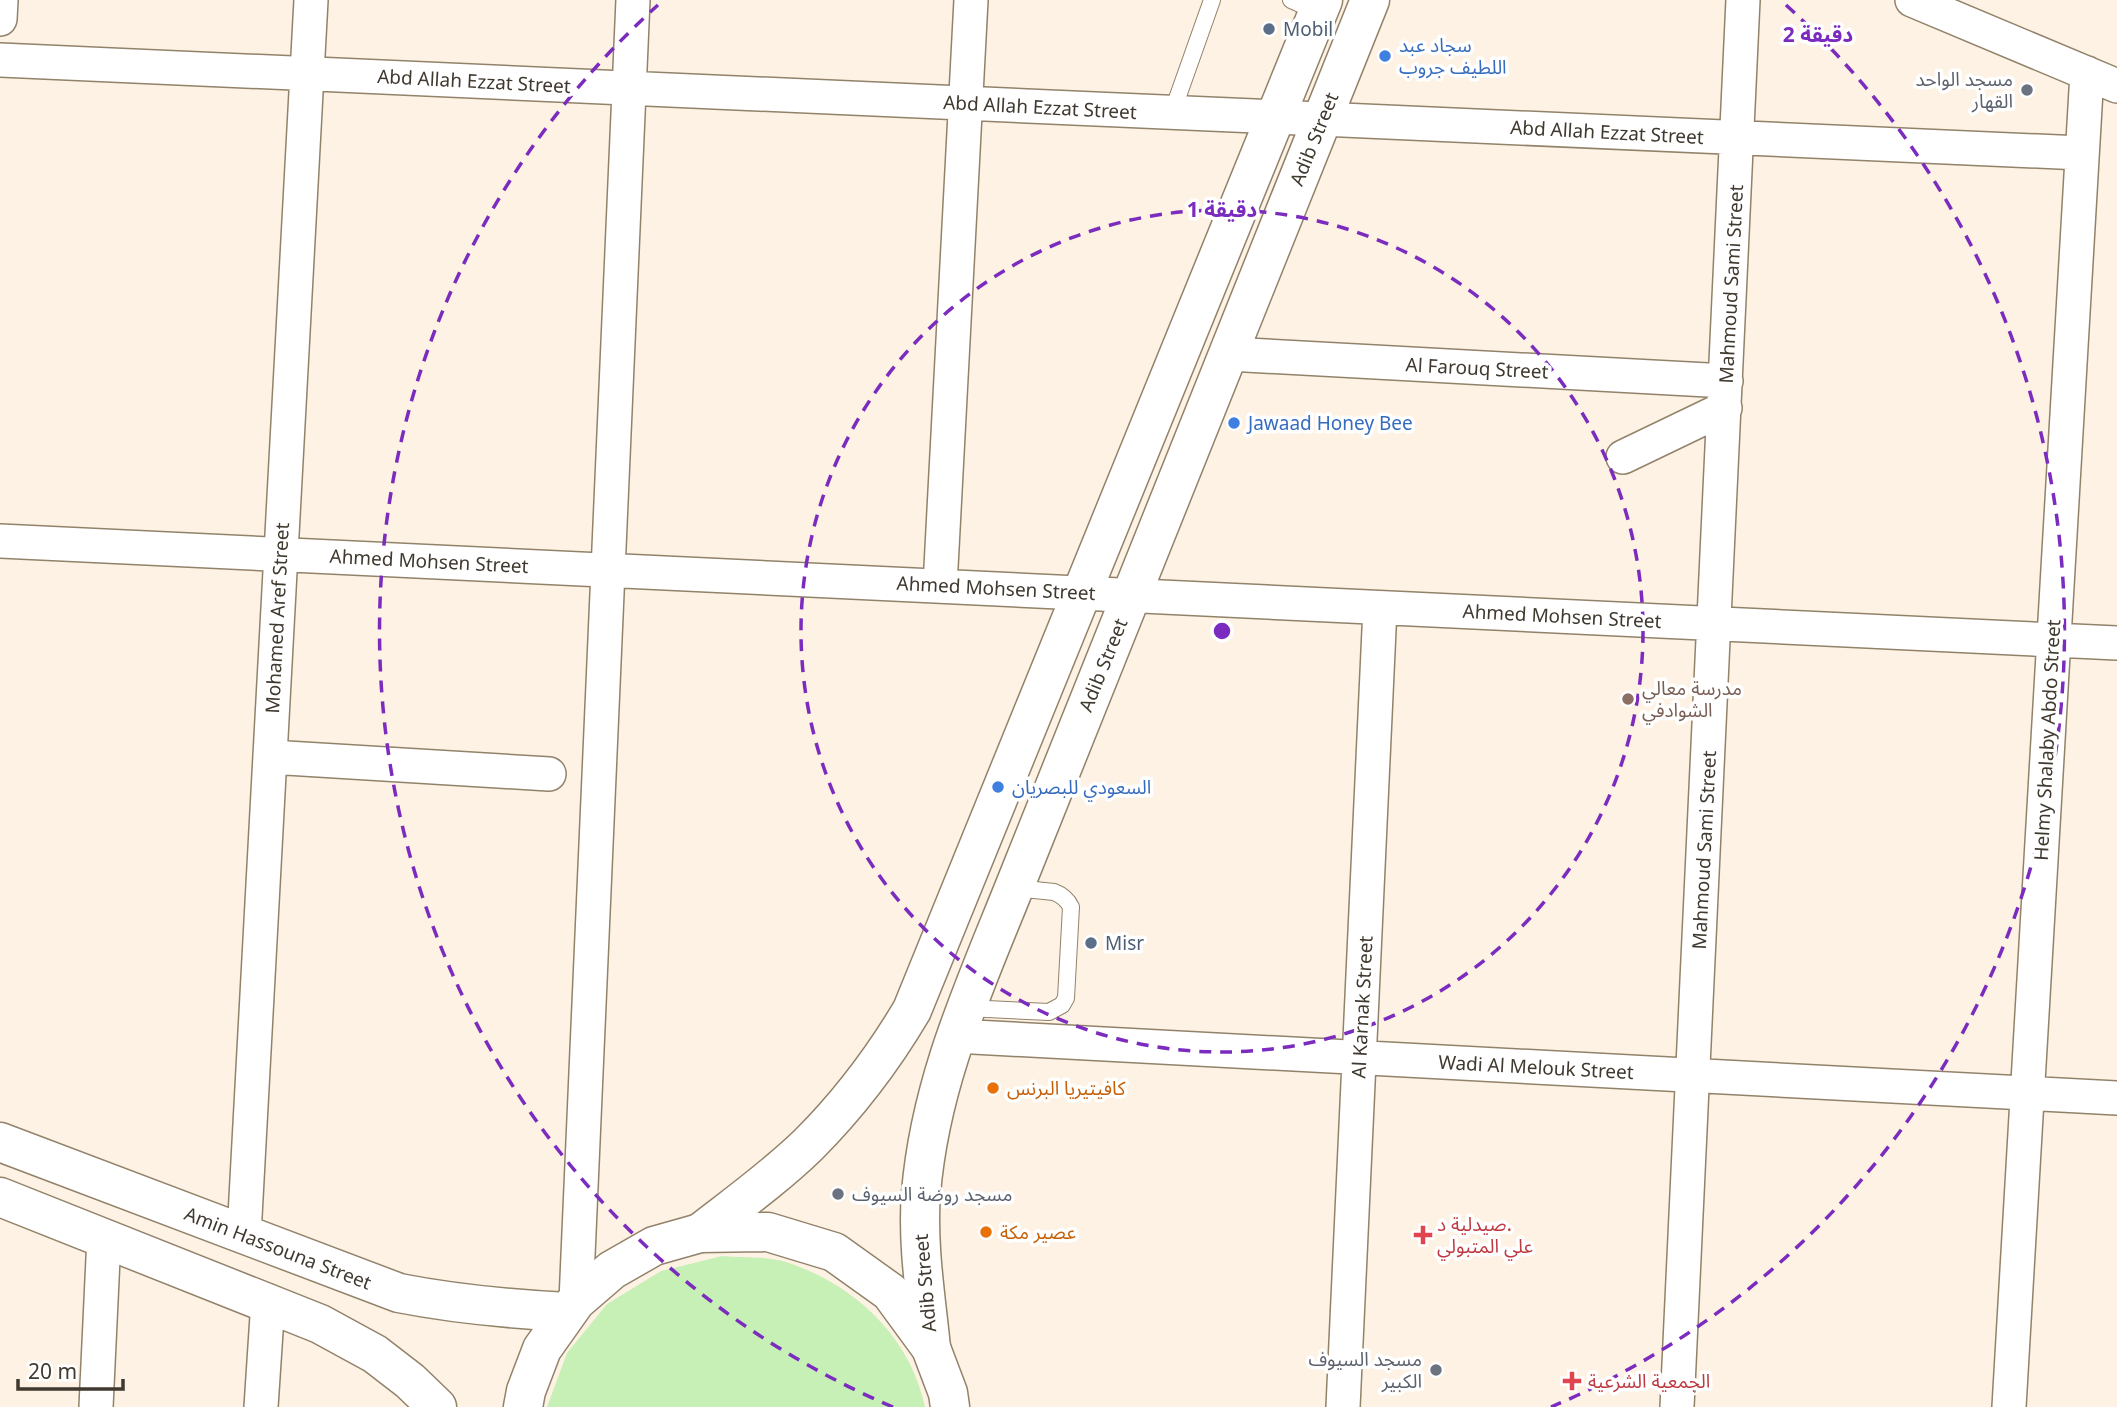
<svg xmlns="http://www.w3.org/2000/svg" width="2117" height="1407" viewBox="0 0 2117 1407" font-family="Georgia,'Noto Sans Arabic',serif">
<rect width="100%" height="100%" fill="#fdf2e3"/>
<path fill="#c7f0b6" d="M722,1256C742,1258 767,1256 786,1262C854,1284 910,1336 925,1407H547L567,1353L607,1304L661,1271Z"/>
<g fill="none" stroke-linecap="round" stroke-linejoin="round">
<g stroke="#92826a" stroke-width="18">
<path id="service" d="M1291,0L1318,12
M1172,113L1212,0
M966,1008L1049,1012L1062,1005L1066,998L1071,907C1067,899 1062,895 1054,892L1015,888"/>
</g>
<g stroke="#92826a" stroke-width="36">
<path id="minor" d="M1912,0L2117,86
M0,19L1,0
M0,60L2081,153
M1228,354L1726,381
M1623,457L1725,408
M0,541L2117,643
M940,586L971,0
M270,757L549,774
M955,1036L2117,1098
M244,1235L311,0
M576,1301L633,0
M96,1407L104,1237
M261,1407L268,1301
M1343,1407L1380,608
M1677,1407L1743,0
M2009,1407L2087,73"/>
</g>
<g stroke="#92826a" stroke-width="41">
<path id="secondary" d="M700,1233C736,1205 775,1177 808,1145C848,1105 883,1059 912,1010L1323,0
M931,1348C926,1297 917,1245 921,1193C930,1083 973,990 1014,888L1370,0"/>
</g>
<g stroke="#92826a" stroke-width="41">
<path id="primary" d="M0,1142L399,1293C455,1304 510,1309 567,1312
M0,1197L320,1324L375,1354L410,1381L437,1407
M523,1407L526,1391L542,1349L576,1301L612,1270L654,1246L700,1233L768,1232L834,1252L890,1292L931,1348L948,1393L950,1407"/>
</g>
<use href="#service" stroke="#fff" stroke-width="16"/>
<use href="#minor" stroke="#fff" stroke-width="33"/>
<use href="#secondary" stroke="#fff" stroke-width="38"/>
<use href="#primary" stroke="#fff" stroke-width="38"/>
</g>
<g fill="none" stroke="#7b2cbf" stroke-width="3.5" stroke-dasharray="12 9">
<circle cx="1222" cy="631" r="421"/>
<path d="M893 1407A843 843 0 0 1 658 5M1786 5A843 843 0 0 1 1551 1407"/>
</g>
<g fill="#5c6f8a" stroke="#fff" stroke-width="2.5">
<circle cx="1269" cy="29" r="7"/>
<circle cx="1091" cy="943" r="7"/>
</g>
<g fill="#3f7fe0" stroke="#fff" stroke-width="2.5">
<circle cx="1385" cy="56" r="7"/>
<circle cx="1234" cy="423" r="7"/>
<circle cx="998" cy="787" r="7"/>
</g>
<g fill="#6b7280" stroke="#fff" stroke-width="2.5">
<circle cx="2027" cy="90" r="7"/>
<circle cx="838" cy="1194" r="7"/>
<circle cx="1436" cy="1370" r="7"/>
</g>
<circle fill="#8d6e63" stroke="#fff" stroke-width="2.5" cx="1628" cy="699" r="7"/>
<g fill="#e8710a" stroke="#fff" stroke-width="2.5">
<circle cx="993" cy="1088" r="7"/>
<circle cx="986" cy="1232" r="7"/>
</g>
<g fill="#e0444e" stroke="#fff" stroke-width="2.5">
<path d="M1419.5 1224.5h7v7h7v7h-7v7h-7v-7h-7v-7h7z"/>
<path d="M1568.5 1370.5h7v7h7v7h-7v7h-7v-7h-7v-7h7z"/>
</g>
<g text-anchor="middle" stroke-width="7" stroke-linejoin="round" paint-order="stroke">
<g font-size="19" fill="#4e5e75" stroke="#fff" text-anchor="start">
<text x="1283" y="36">Mobil</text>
<text x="1105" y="950">Misr</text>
</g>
<g font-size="19" fill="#366cbe" stroke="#fff" text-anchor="start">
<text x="1399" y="52">سجاد عبد<tspan x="1399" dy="22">اللطيف جروب</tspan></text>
<text x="1248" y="430">Jawaad Honey Bee</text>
<text x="1012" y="794">السعودي للبصريان</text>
</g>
<g font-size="19" fill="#5b616d" stroke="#fff" text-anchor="end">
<text x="2013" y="86">مسجد الواحد<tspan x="2013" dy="22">القهار</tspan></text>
<text x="852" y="1201" text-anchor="start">مسجد روضة السيوف</text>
<text x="1422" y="1366">مسجد السيوف<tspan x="1422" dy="22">الكبير</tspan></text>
</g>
<g font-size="19" fill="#40392f" stroke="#fff">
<text transform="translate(474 81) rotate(3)" y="7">Abd Allah Ezzat Street</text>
<text transform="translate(1040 107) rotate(3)" y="7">Abd Allah Ezzat Street</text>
<text transform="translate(1607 132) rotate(3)" y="7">Abd Allah Ezzat Street</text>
<text transform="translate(1314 139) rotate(-68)" y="7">Adib Street</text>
<text transform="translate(1731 284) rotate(-87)" y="7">Mahmoud Sami Street</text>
<text transform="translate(1477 368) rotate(3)" y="7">Al Farouq Street</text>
<text transform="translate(429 561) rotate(3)" y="7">Ahmed Mohsen Street</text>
<text transform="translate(996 588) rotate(3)" y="7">Ahmed Mohsen Street</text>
<text transform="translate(1562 616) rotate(3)" y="7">Ahmed Mohsen Street</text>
<text transform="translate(277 618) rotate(-87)" y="7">Mohamed Aref Street</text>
<text transform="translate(1103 665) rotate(-68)" y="7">Adib Street</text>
<text transform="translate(2047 740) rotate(-87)" y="7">Helmy Shalaby Abdo Street</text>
<text transform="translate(1704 850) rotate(-87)" y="7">Mahmoud Sami Street</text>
<text transform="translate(1362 1007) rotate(-87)" y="7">Al Karnak Street</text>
<text transform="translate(1536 1067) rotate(3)" y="7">Wadi Al Melouk Street</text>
<text transform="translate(278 1248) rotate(21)" y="7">Amin Hassouna Street</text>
<text transform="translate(925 1283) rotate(-95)" y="7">Adib Street</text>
</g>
<g font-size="19" fill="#785e54" stroke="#fff" text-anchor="start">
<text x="1642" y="695">مدرسة معالي<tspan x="1642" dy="22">الشوادفي</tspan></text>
</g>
<g font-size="19" fill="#c56008" stroke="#fff" text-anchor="start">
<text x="1007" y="1095">كافيتيريا البرنس</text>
<text x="1000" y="1239">عصير مكة</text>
</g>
<g font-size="19" fill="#be3a42" stroke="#fff" text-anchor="start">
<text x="1437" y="1231">صيدلية د.<tspan x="1437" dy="22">علي المتبولي</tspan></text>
<text x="1588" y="1388">الجمعية الشرعية</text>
</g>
</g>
<circle cx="1222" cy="631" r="10" fill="#7b2cbf" stroke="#fff" stroke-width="3.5"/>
<g font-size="21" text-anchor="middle" font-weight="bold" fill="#7b2cbf" stroke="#fff" stroke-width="7" stroke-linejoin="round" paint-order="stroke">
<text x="1818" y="42">2 دقيقة</text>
<text x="1222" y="217">1 دقيقة</text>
</g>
<path d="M18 1379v10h105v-10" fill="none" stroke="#40392f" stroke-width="3.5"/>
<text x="28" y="1379" font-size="21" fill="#40392f" stroke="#ffffff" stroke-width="5" paint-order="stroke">20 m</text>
</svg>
